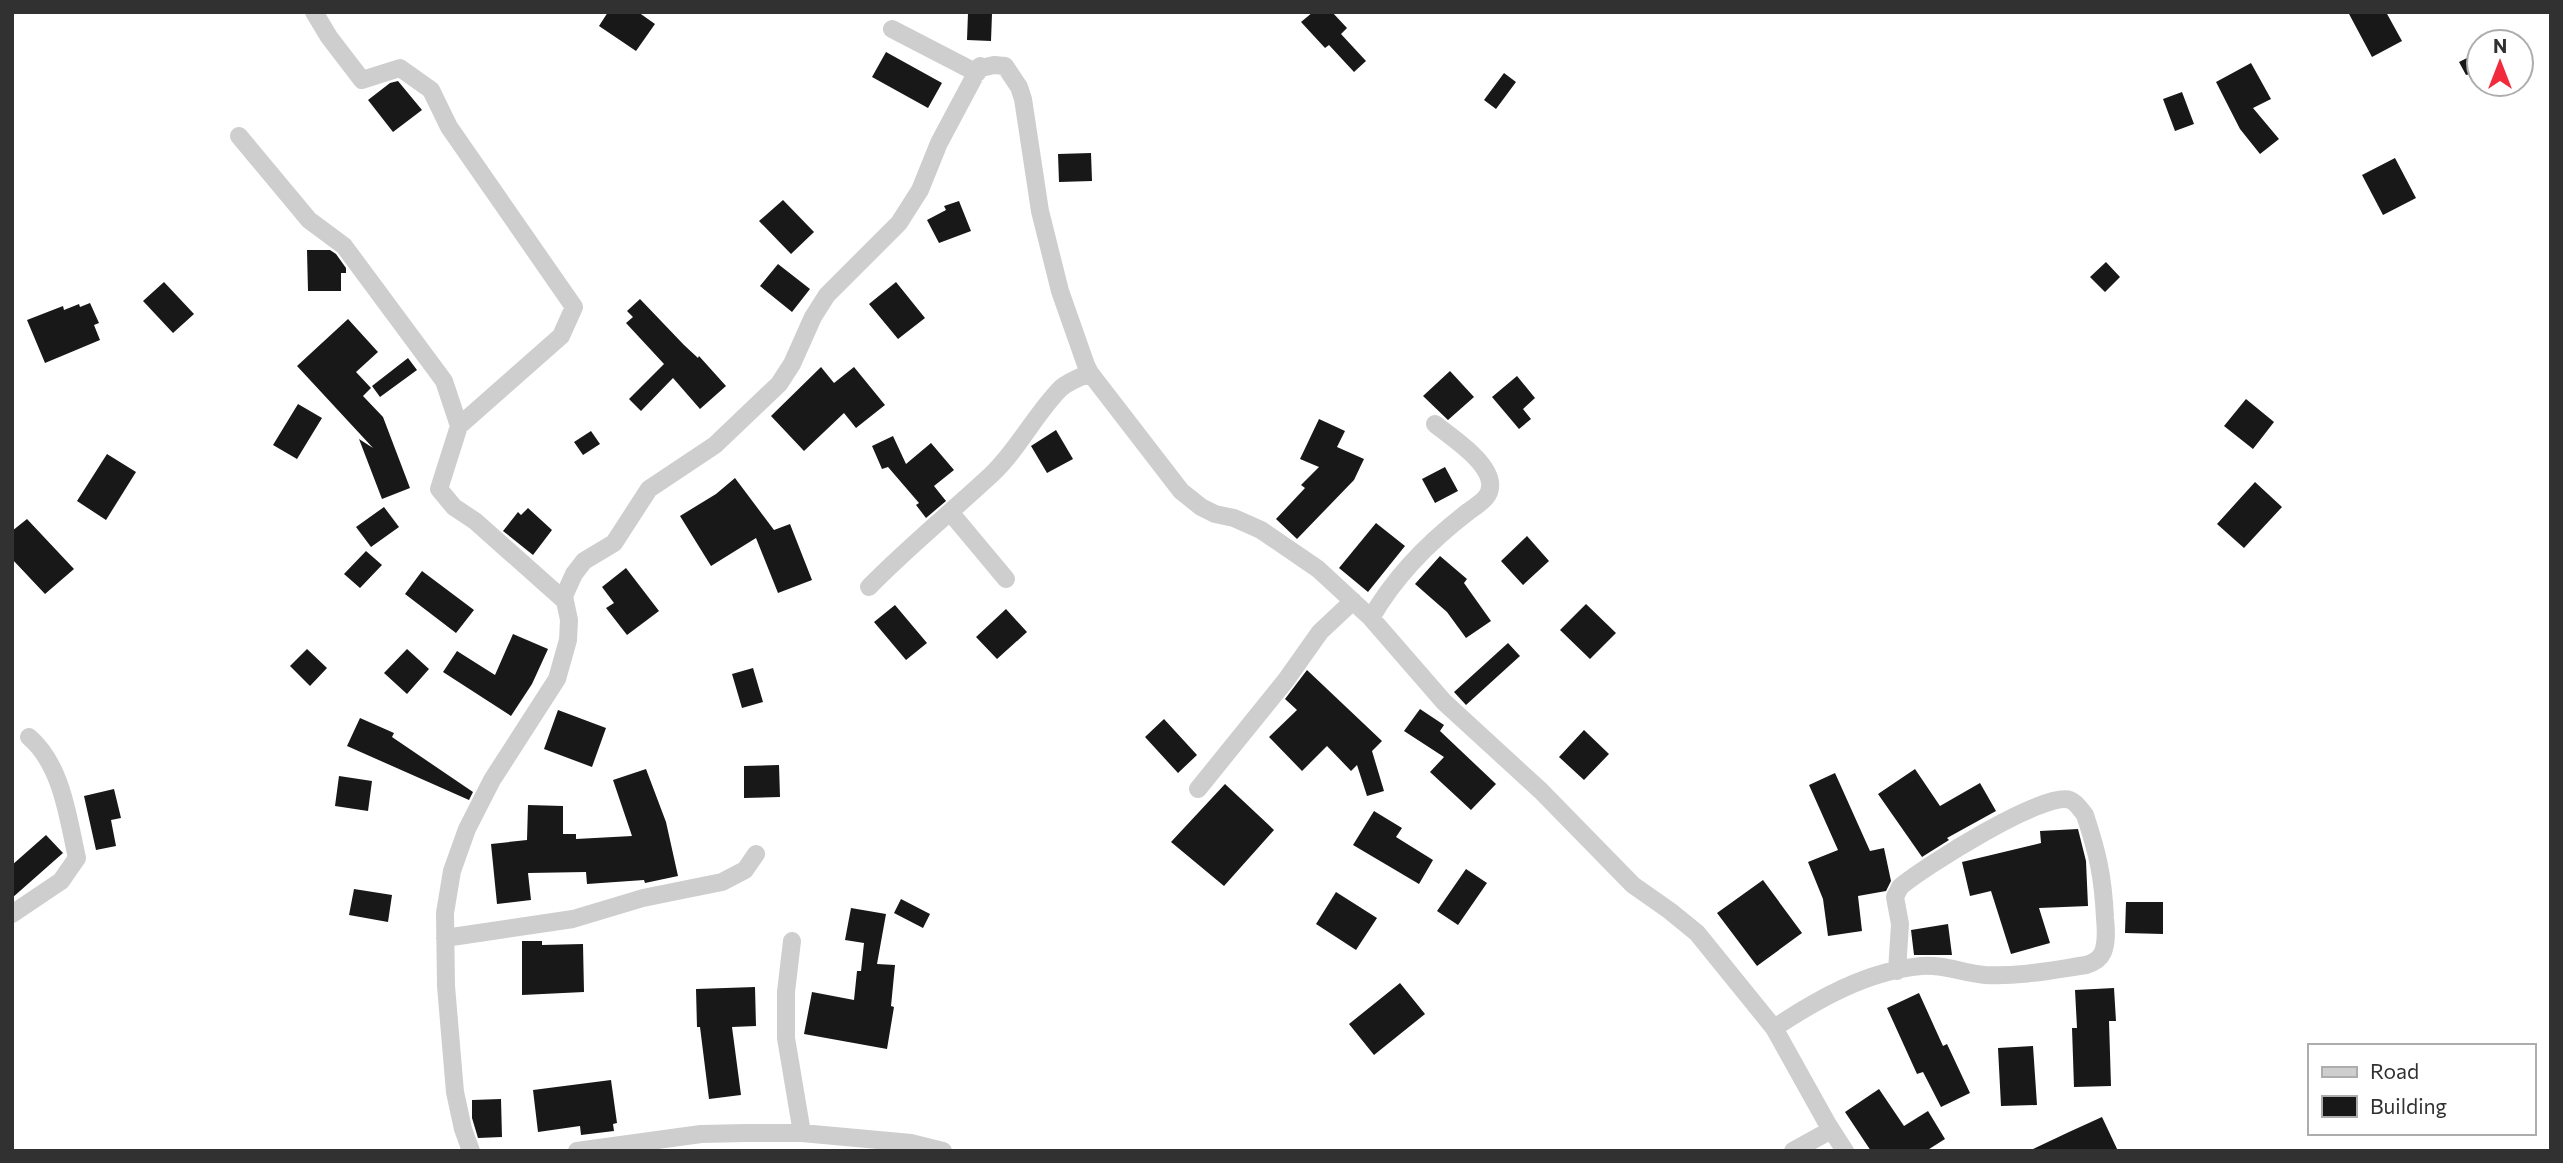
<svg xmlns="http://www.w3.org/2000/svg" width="2563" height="1163" viewBox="0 0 2563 1163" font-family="Commissioner,sans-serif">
<rect width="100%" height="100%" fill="#fff"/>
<path fill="#181818" d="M608,12H638L655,24L636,51L599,26Z
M1313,12H1332L1347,28L1341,34L1366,61L1354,72L1329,45L1325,48L1301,22Z
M2348,12H2386L2402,41L2372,57Z
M968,13L992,14L991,41L967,40Z
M886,52L942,83L928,108L872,77Z
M2479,52V72L2466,75L2459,62Z
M2251,63L2271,99L2253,108L2279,139L2260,154L2240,129L2216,82Z
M1504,73L1516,82L1496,109L1484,100Z
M398,81L422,110L393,132L368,100L390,83Z
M2182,92L2194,124L2175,131L2163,99Z
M1091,153L1092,181L1059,182L1058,154Z
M2395,158L2416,198L2383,215L2362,175Z
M783,200L814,232L791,254L759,221Z
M959,201L971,231L939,243L927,220L946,210L944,206Z
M307,250H330L336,254L346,268V273H341V291H308Z
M2106,262L2120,277L2105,292L2090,277Z
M778,264L810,289L792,312L760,286Z
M164,282L194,314L173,333L143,301Z
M896,282L925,318L898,339L869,304Z
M640,299L684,345L698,358L699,356L726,386L700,409L673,378L641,411L629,399L664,364L626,323L633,317L627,311Z
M90,303L99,323L94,325L100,340L45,363L27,320L63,306L64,310L79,304L80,307Z
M348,319L378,352L356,372L371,388L363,396L383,417L410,488L382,499L359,439L373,448L297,366Z
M408,358L417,370L380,397L372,386Z
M821,367L834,383L854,367L885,405L856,428L844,413L804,451L771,416Z
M1450,371L1474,397L1448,420L1423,396Z
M1517,376L1535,398L1523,409L1531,419L1519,429L1492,397Z
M2246,399L2274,422L2253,449L2224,426Z
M298,404L322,418L297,459L273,445Z
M1319,419L1345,431L1337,447L1364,459L1354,480L1297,539L1276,519L1305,488L1301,485L1319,467L1300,459Z
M1056,430L1073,459L1047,473L1031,446Z
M591,431L600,444L583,455L574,442Z
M893,436L906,464L931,443L954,470L934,486L946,501L926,518L916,505L919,503L888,467L882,469L872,446Z
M107,454L136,472L106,520L77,501Z
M1445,467L1458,491L1435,503L1422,479Z
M735,478L774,530L790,524L812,580L778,593L756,538L711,566L680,516L716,494Z
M2255,482L2282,507L2244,548L2217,524Z
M384,507L399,527L371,547L356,527Z
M528,508L552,530L533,555L503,531L518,512L521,515Z
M27,519L74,569L45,594L12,559V531Z
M1376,523L1405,546L1368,592L1339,568Z
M1527,536L1549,561L1523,585L1501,561Z
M366,551L382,565L360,588L344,574Z
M1440,556L1467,579L1464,583L1491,621L1466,638L1447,612L1415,584Z
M626,568L659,611L627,635L606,608L614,603L602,587Z
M422,571L474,610L456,633L405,594Z
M1586,604L1616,633L1590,659L1560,630Z
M895,605L927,643L906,660L874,622Z
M1006,609L1027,632L997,659L976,637Z
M513,634L548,649L532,684L511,716L443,672L457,651L495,675Z
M1508,643L1520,656L1466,705L1454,692Z
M307,649L327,668L310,686L290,666Z
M407,649L429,669L407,694L384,673Z
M753,668L763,702L742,708L732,674Z
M1307,670L1382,741L1372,751L1384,791L1367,796L1357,765L1351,771L1327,746L1302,771L1269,737L1297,710L1285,699Z
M1420,709L1444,725L1440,731L1496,784L1471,810L1430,772L1444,757L1404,731Z
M558,710L606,728L592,767L544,749Z
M360,718L394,733L392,737L473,792L469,800L347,746Z
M1164,719L1197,755L1178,773L1145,737Z
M1584,730L1609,754L1584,780L1559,757Z
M779,765L780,797L744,798V766Z
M646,769L666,822L678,876L645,883L644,880L587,884L586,872L528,873L531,900L497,904L491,844L527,840L528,805L563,806V834H576V839L632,836L613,780Z
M1915,769L1940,806L1980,783L1996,811L1947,838L1949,840L1922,857L1878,794Z
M1835,773L1870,851L1884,848L1891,881L1886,891L1858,896L1862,931L1828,936L1823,899L1808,862L1838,850L1809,785Z
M339,776L372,781L368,811L335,806Z
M1225,784L1274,830L1224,886L1171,842Z
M114,789L121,818L111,820L116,846L96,850L84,796Z
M1374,811L1402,828L1396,837L1433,860L1419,884L1353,845Z
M2078,829L2086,861L2088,906L2039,908L2050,943L2011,954L1991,891L1970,896L1962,862L2041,843L2040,831Z
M46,835L63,853L12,898V865Z
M1466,869L1487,883L1458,925L1437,911Z
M1763,880L1802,933L1757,966L1717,913Z
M354,889L392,895L388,922L349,915Z
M1336,892L1377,918L1356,950L1316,924Z
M901,899L930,914L923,928L894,913Z
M2126,902H2163V934L2125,933Z
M851,908L886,914L877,964L895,965L891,1006L894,1007L887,1049L804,1034L812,992L854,1000L857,971H861L864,943L845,940Z
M1948,924L1952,955H1914L1911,930Z
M522,941H542V945L583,944L584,992L522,995Z
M1400,983L1425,1014L1374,1055L1349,1024Z
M755,987L756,1026L732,1027L741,1095L709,1099L700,1027H697L696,989Z
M2114,988L2116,1021H2109L2111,1086L2074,1087L2072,1028H2077L2075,990Z
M1919,993L1943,1046L1947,1044L1970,1093L1941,1107L1923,1072L1917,1074L1887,1008Z
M2033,1046L2037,1105L2001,1106L1998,1048Z
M611,1080L617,1123L613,1124L614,1131L581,1135L580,1126L538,1132L533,1090Z
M1879,1089L1904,1126L1928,1111L1945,1139L1926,1151H1871L1845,1112Z
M501,1099L502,1137L478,1138L472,1118V1100Z
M2102,1117L2118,1151H2029L2069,1132Z"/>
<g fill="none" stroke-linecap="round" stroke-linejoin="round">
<path stroke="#cecece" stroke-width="18" d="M314,12L329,37L362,80L400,68L431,90L449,127L574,307L561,336L459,426
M892,29L977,73
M239,136L309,220L344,246L444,381L459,426L439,489L454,507L475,521L565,601L569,620L568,640L557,679L492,780L467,829L452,871L445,913L446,986L455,1092L463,1129L471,1151
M950,512L1006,579
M869,587C907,548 950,513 991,475C1018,450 1035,414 1061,388C1069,381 1080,377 1090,373
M565,601L564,596L574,574L584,561L614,543L649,489L715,445L779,384L792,364L813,317L827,295L899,223L920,190L939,143L980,66L981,68L994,65L1005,66L1019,87L1023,99L1040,211L1060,291L1086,365L1090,373L1181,491L1201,507L1215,514L1234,518L1261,530L1318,569L1371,618L1444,702L1541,791L1633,885L1670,911L1697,933L1774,1028L1827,1123L1845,1151
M1371,618C1395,576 1431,540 1469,511C1480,503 1492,497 1490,482C1487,460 1451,437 1435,424
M1198,789L1286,680L1320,632L1353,601
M12,914L61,881L77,858C68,818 62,765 29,737
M445,938L573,919L643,898L722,882L745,870L756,854
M792,941L786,992V1038L802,1133
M1774,1028C1818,999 1867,971 1921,966C1943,964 1963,973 1985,975C2018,977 2053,970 2086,965C2093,963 2100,959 2103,952C2107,942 2106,929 2105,918C2103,877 2098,854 2085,815C2081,810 2076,802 2070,800C2045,790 1922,868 1900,887L1895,897L1900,924L1897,971
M577,1151L701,1134L746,1133H802L911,1143L943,1151
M1793,1151L1831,1130"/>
</g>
<rect width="2563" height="1163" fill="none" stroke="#313131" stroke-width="28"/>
<rect x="2308" y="1044" width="228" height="91" fill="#ffffff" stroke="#adadad" stroke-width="2"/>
<rect x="2322" y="1067" width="35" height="10" fill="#cecece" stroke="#adadad" stroke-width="2"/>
<text x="2370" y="1079" font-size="21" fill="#313131">Road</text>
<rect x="2322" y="1096" width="35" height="21" fill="#181818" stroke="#adadad" stroke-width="2"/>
<text x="2370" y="1114" font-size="21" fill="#313131">Building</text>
<g transform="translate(2500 63)"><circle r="33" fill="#ffffff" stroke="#adadad" stroke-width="2"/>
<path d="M0-5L12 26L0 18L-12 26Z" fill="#f12b3c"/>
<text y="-10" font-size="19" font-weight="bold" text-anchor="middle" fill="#313131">N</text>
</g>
</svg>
